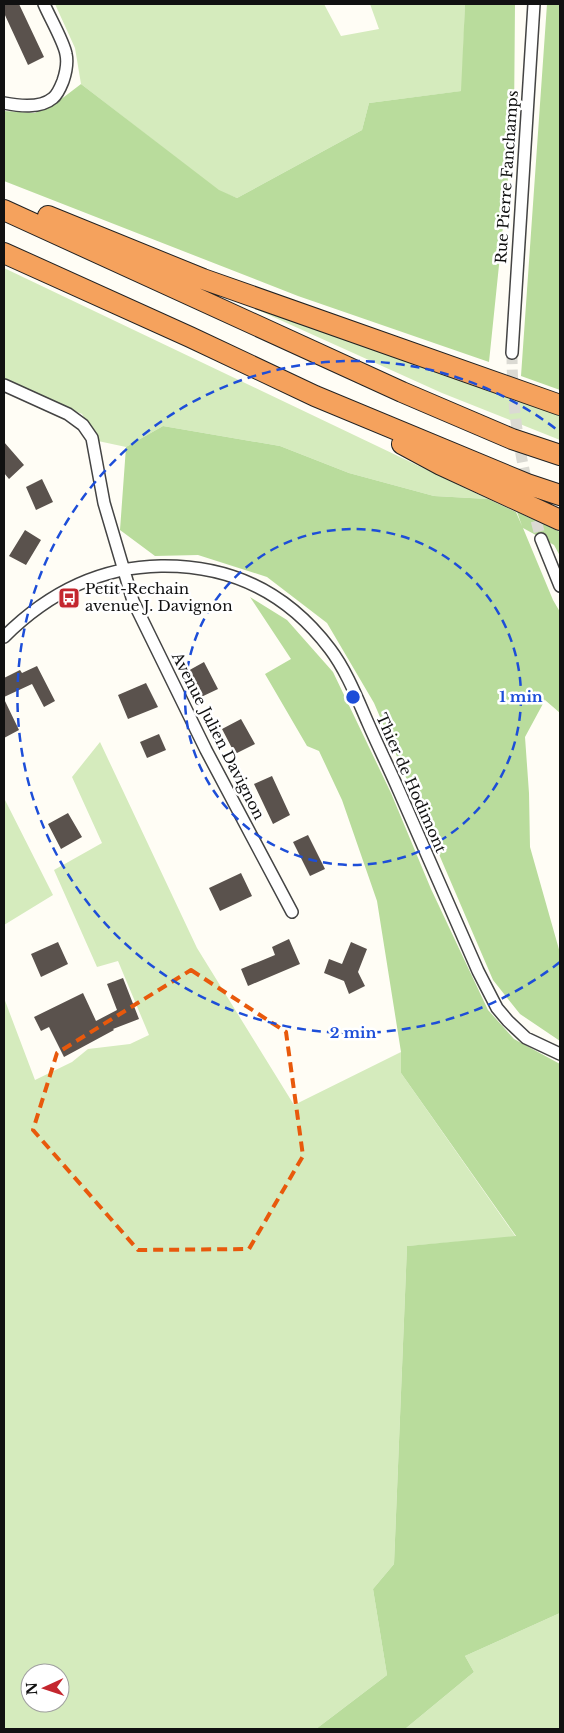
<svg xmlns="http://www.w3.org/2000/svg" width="564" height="1733" viewBox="0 0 564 1733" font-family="'Libre Baskerville',serif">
<rect width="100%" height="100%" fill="#fffdf5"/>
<path fill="#d5ebbd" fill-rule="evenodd" d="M55,4H324L341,36L379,29L370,4H465L462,91L369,103L362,130L237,198L219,191L81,84L75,48Z
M4,268L488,499L434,496L349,473L280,446L163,426L126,447L98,441L82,414L4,380Z
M216,291L560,414V440L442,393Z
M100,742L197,948L294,1105L401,1052V1073L516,1237L407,1246L394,1564L373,1589L387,1675L316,1729H4V998L35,1080L72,1062L88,1049L130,1044L149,1035L118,961L97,967L54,870L102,843L72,777ZM30,1673H60V1703H30Z
M4,798L53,895L4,925Z
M560,1613V1729H405L474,1672L465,1656Z"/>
<path fill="#b9dc9c" d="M465,4H515L514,120L489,362L298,296L4,181V111L35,113L64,97L81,84L219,190L237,198L362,130L369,103L461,91Z
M547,4H560V390L521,376Z
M163,426L280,446L349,473L434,496L488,499L516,512L522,526L517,512L560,532V556L554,545L523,528L553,600L560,612V713L545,700L525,737L529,793L530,847L560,953V1041L520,1014L493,980L374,703L327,623L267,577L198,555L155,556L120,530L126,447Z
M250,597L287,620L333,672L391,793L431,889L488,1010L514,1039L560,1064V1613L465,1656L474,1672L405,1729H316L387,1675L373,1589L394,1564L407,1246L516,1236L401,1073V1052L377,901L342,800L319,751L307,746L265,674L291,659Z"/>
<path fill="#5a524d" d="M4,4H19L44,57L28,65L4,13Z
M4,442L24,465L9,479L4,473Z
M42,479L53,502L36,510L26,487Z
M25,530L41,540L26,565L9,556Z
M204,662L218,689L199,698L186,672Z
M37,666L55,701L44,707L32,684L4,697V678L20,670L22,673Z
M146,683L158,707L128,719L118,695Z
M4,699L19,730L4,738Z
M241,719L255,744L235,754L222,729Z
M159,734L166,750L147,758L140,742Z
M272,776L290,815L273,824L254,784Z
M68,813L82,837L61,849L48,824Z
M308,835L325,869L310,876L293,842Z
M241,873L252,896L220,911L209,888Z
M289,939L300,964L248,986L241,969L275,955L272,947Z
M58,942L68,964L41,977L31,954Z
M351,942L367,949L358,972L365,986L349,994L344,981L324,973L329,959L342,964Z
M123,978L139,1019L113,1029L114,1030L64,1057L49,1027L41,1031L34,1017L83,993L96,1021L117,1010L107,984Z"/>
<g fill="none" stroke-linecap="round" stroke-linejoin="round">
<path stroke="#dbdad3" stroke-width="11" stroke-dasharray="11 5.5" stroke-linecap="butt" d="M512,353C512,399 517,442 528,487
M532,505L541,539"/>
<g stroke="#444" stroke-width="14">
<path id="minor" d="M4,103C19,106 40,109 53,98C58,94 61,86 63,81C66,72 68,63 66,54C64,42 49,16 44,4
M512,353L534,4
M4,385L68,414L83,425L92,438L104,503L133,601L206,750L292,912
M541,539L560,586
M4,637C47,594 99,567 161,566C231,565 287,592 330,649C346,670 357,698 368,723C378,746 389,768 399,791C425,851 452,911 478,971L497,1008L508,1021L526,1038L560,1054"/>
</g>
<g stroke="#222" stroke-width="22">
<path id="motorway" d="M4,210L402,392L512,439L560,455
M48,216L203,279L560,405
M4,253L190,337L315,396L527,484L560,495
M402,444L441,465L560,520"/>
</g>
<use href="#minor" stroke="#fff" stroke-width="11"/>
<use href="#motorway" stroke="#f5a25d" stroke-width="20"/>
</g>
<path fill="none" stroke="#e8590c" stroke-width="4" stroke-dasharray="10 6" stroke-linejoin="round" d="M191,970L286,1032L303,1156L249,1249L138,1250L33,1130L57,1053Z"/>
<g fill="none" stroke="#1d4ed8" stroke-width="2.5" stroke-dasharray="9 6">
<circle cx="353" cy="697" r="168"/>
<path d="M560 962A336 336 0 1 1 560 432"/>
</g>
<defs>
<g id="bus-square" transform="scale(1.125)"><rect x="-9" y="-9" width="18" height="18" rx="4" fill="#c4262e" stroke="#fff"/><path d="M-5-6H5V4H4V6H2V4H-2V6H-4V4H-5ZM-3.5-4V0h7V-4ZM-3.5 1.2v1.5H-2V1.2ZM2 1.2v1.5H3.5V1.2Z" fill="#fff"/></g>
</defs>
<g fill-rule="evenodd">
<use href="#bus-square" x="69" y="598"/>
</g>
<g text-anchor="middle" stroke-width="5" stroke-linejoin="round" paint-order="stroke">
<g font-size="15" fill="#111" stroke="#fff">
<text transform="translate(507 177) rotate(-86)" y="5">Rue Pierre Fanchamps</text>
<text transform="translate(218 736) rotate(63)" y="5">Avenue Julien Davignon</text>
<text transform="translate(411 783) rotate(66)" y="5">Thier de Hodimont</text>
</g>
<g font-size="15" fill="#111" stroke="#fff" text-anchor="start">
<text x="85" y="594">Petit-Rechain<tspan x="85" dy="17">avenue J. Davignon</tspan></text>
</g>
</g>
<circle cx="353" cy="697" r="8" fill="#1d4ed8" stroke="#fff" stroke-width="2.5"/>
<g font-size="15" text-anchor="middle" font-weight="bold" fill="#1d4ed8" stroke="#fff" stroke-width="5" stroke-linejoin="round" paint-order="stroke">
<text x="521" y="702">1 min</text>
<text x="353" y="1038">2 min</text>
</g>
<rect width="564" height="1733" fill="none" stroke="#111111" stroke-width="10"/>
<g transform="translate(45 1688) rotate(267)"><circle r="24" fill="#ffffff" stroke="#a0a0a0"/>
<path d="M0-4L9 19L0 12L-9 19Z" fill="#c4262e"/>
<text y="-8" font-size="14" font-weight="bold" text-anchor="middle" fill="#111111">N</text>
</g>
</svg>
